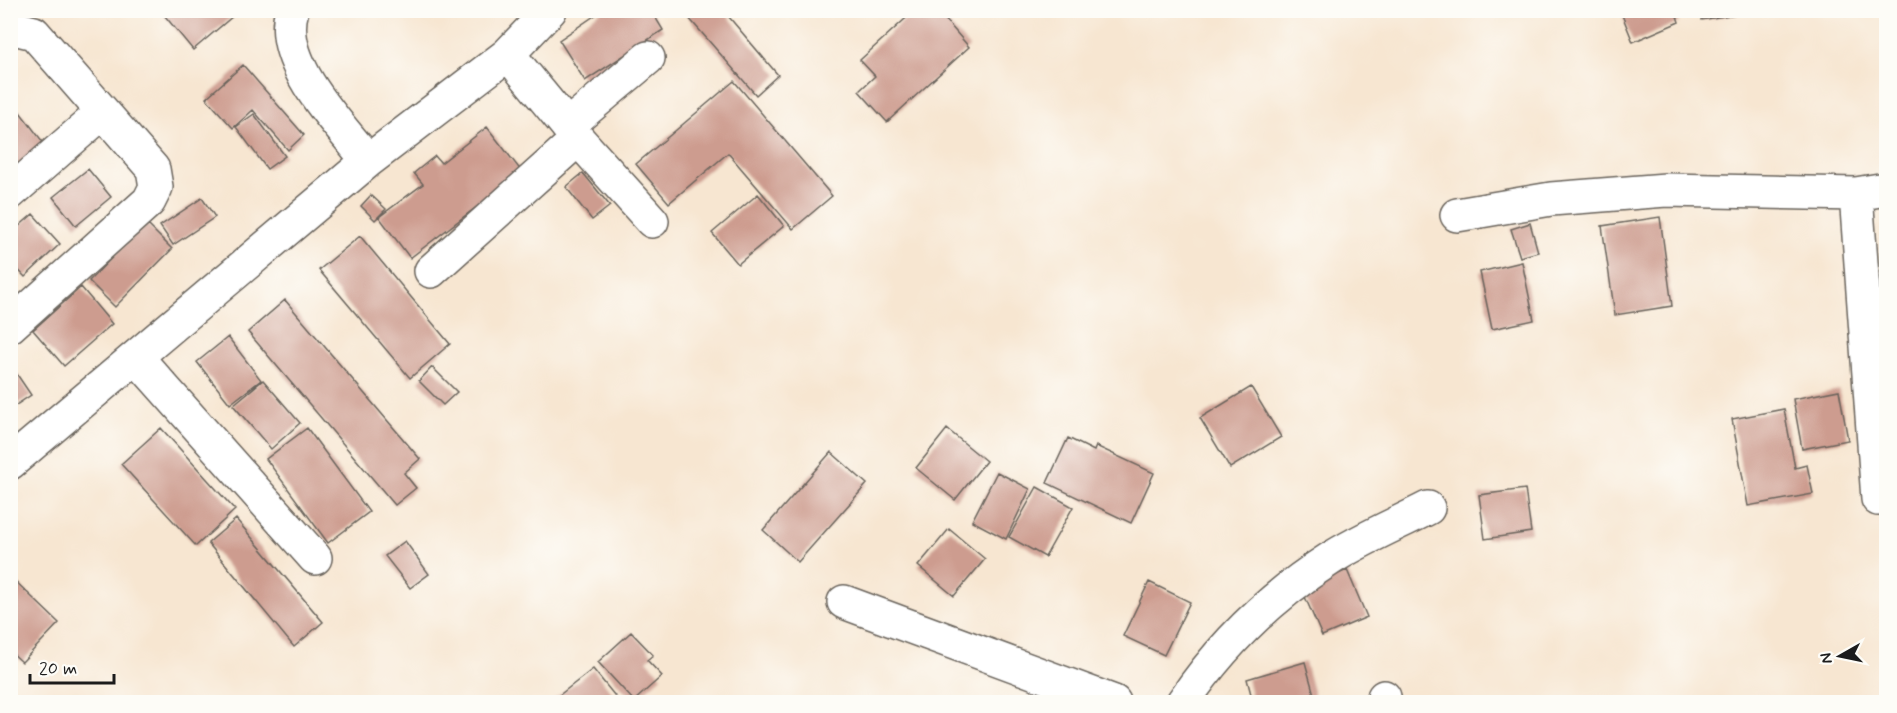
<svg xmlns="http://www.w3.org/2000/svg" width="1897" height="713" viewBox="0 0 1897 713" font-family="Mynerve,sans-serif">
<rect width="100%" height="100%" fill="#fdfcf7"/>
<filter id="ink" filterUnits="userSpaceOnUse"><feTurbulence type="fractalNoise" baseFrequency=".0167" numOctaves="2"/><feDisplacementMap in="SourceGraphic" scale="12" xChannelSelector="R" yChannelSelector="G"/><feConvolveMatrix kernelMatrix="1 2 1 2 8 2 1 2 1" color-interpolation-filters="sRGB"/></filter>
<filter id="wash" filterUnits="userSpaceOnUse"><feTurbulence type="fractalNoise" baseFrequency=".008" numOctaves="4" result="noise"/><feDisplacementMap in="SourceGraphic" scale="24" xChannelSelector="R" yChannelSelector="G"/><feGaussianBlur stdDeviation="1.35" result="paint"/><feColorMatrix in="noise" values="0 0 0 0 0 0 0 0 0 0 0 0 0 0 0 0 0 1.4 0 .05"/><feComposite in="paint" operator="in"/></filter>
<g filter="url(#wash)">
<rect width="100%" height="100%" fill="#f7e6d1"/>
<g id="blocks">
<path fill="#cd9c8f" d="M160,10H240L193,50Z
M603,10H651L663,30L585,81L559,40Z
M695,10H723L778,75L756,95L688,17Z
M915,10H937L969,47L887,122L859,91L875,76L860,60Z
M1620,10H1675L1679,22L1633,42Z
M1700,10H1747V12L1702,20Z
M243,65L304,135L288,150L253,110L233,128L206,98Z
M734,81L832,196L793,229L728,153L669,203L636,164Z
M10,99L46,146L10,173Z
M254,114L285,156L267,169L236,127Z
M487,127L522,172L410,258L379,217L423,184L414,173L435,156L441,163Z
M88,169L111,197L76,226L53,197Z
M583,173L610,206L592,220L566,187Z
M758,194L784,226L738,264L712,233Z
M371,195L386,209L375,220L361,206Z
M202,198L215,217L173,245L160,226Z
M33,214L60,244L25,277L10,261V234Z
M1660,217L1672,306L1615,315L1602,226Z
M146,223L172,249L115,307L89,281Z
M1530,223L1538,252L1520,257L1511,229Z
M360,236L450,344L410,378L319,270Z
M1522,262L1534,320L1492,329L1480,272Z
M81,287L112,324L64,366L33,330Z
M285,300L420,459L404,473L416,488L395,505L248,332Z
M228,337L261,380L230,404L197,362Z
M10,364L31,395L10,409Z
M432,367L457,392L443,405L419,381Z
M263,380L300,423L271,449L233,405Z
M1251,387L1281,437L1230,468L1200,418Z
M1839,390L1848,440L1802,449L1793,399Z
M1784,409L1795,468L1807,465L1813,494L1748,506L1732,419Z
M161,428L235,510L196,546L121,464Z
M307,428L369,512L328,543L266,459Z
M947,429L986,461L955,500L916,468Z
M1068,438L1094,451L1096,446L1154,473L1131,523L1047,483Z
M831,452L867,484L798,562L763,530Z
M997,472L1030,489L1006,539L972,521Z
M1037,487L1073,507L1045,557L1009,537Z
M1525,489L1531,532L1485,539L1479,495Z
M236,519L323,622L294,647L208,543Z
M949,529L985,559L954,596L918,566Z
M405,541L429,574L410,588L385,556Z
M1347,570L1367,617L1322,636L1302,590Z
M10,576L59,623L22,662L10,651Z
M1149,582L1190,602L1164,655L1123,636Z
M631,632L653,655L647,660L662,676L634,701L598,662Z
M1305,662L1316,702H1253L1247,679Z
M593,669L619,701L555,702L553,700Z"/>
</g>
</g>
<g filter="url(#ink)">
<use href="#blocks" fill-opacity="0" stroke="#69635b" stroke-width="1.5"/>
<g fill="none" stroke-linecap="round" stroke-linejoin="round">
<g stroke="#69635b" stroke-width="36">
<path id="minor" d="M292,10C276,62 339,123 368,161
M10,27L34,33L153,169L156,187L149,201L10,326
M508,54L578,139L652,221
M567,126L648,58
M10,193L103,112
M1457,215L1551,199L1666,190L1856,194
M431,271L578,139
M137,358L315,558
M10,463L368,161L508,54L550,10
M1878,499L1856,194L1886,189
M844,602L1114,702
M1384,697L1385,702
M1183,702C1221,646 1272,596 1330,559C1361,539 1395,525 1428,508"/>
</g>
<use href="#minor" stroke="#fff" stroke-width="33"/>
</g>
</g>
<rect width="1897" height="713" fill="none" stroke="#fdfcf7" stroke-width="36"/>
<g transform="translate(1840 656) rotate(261)" stroke="#fdfcf7" stroke-width="4.5" paint-order="stroke">
<path d="M0-4.5L10 22L0 15L-10 22Z" fill="#1c1c1c"/>
<text y="-9" font-size="16" font-weight="bold" text-anchor="middle" fill="#1c1c1c">N</text>
</g>
<path d="M30 674v9h84v-9" fill="none" stroke="#1c1c1c" stroke-width="3"/>
<text x="39" y="674" font-size="18" fill="#1c1c1c" stroke="#fdfcf7" stroke-width="4.5" paint-order="stroke">20 m</text>
</svg>
